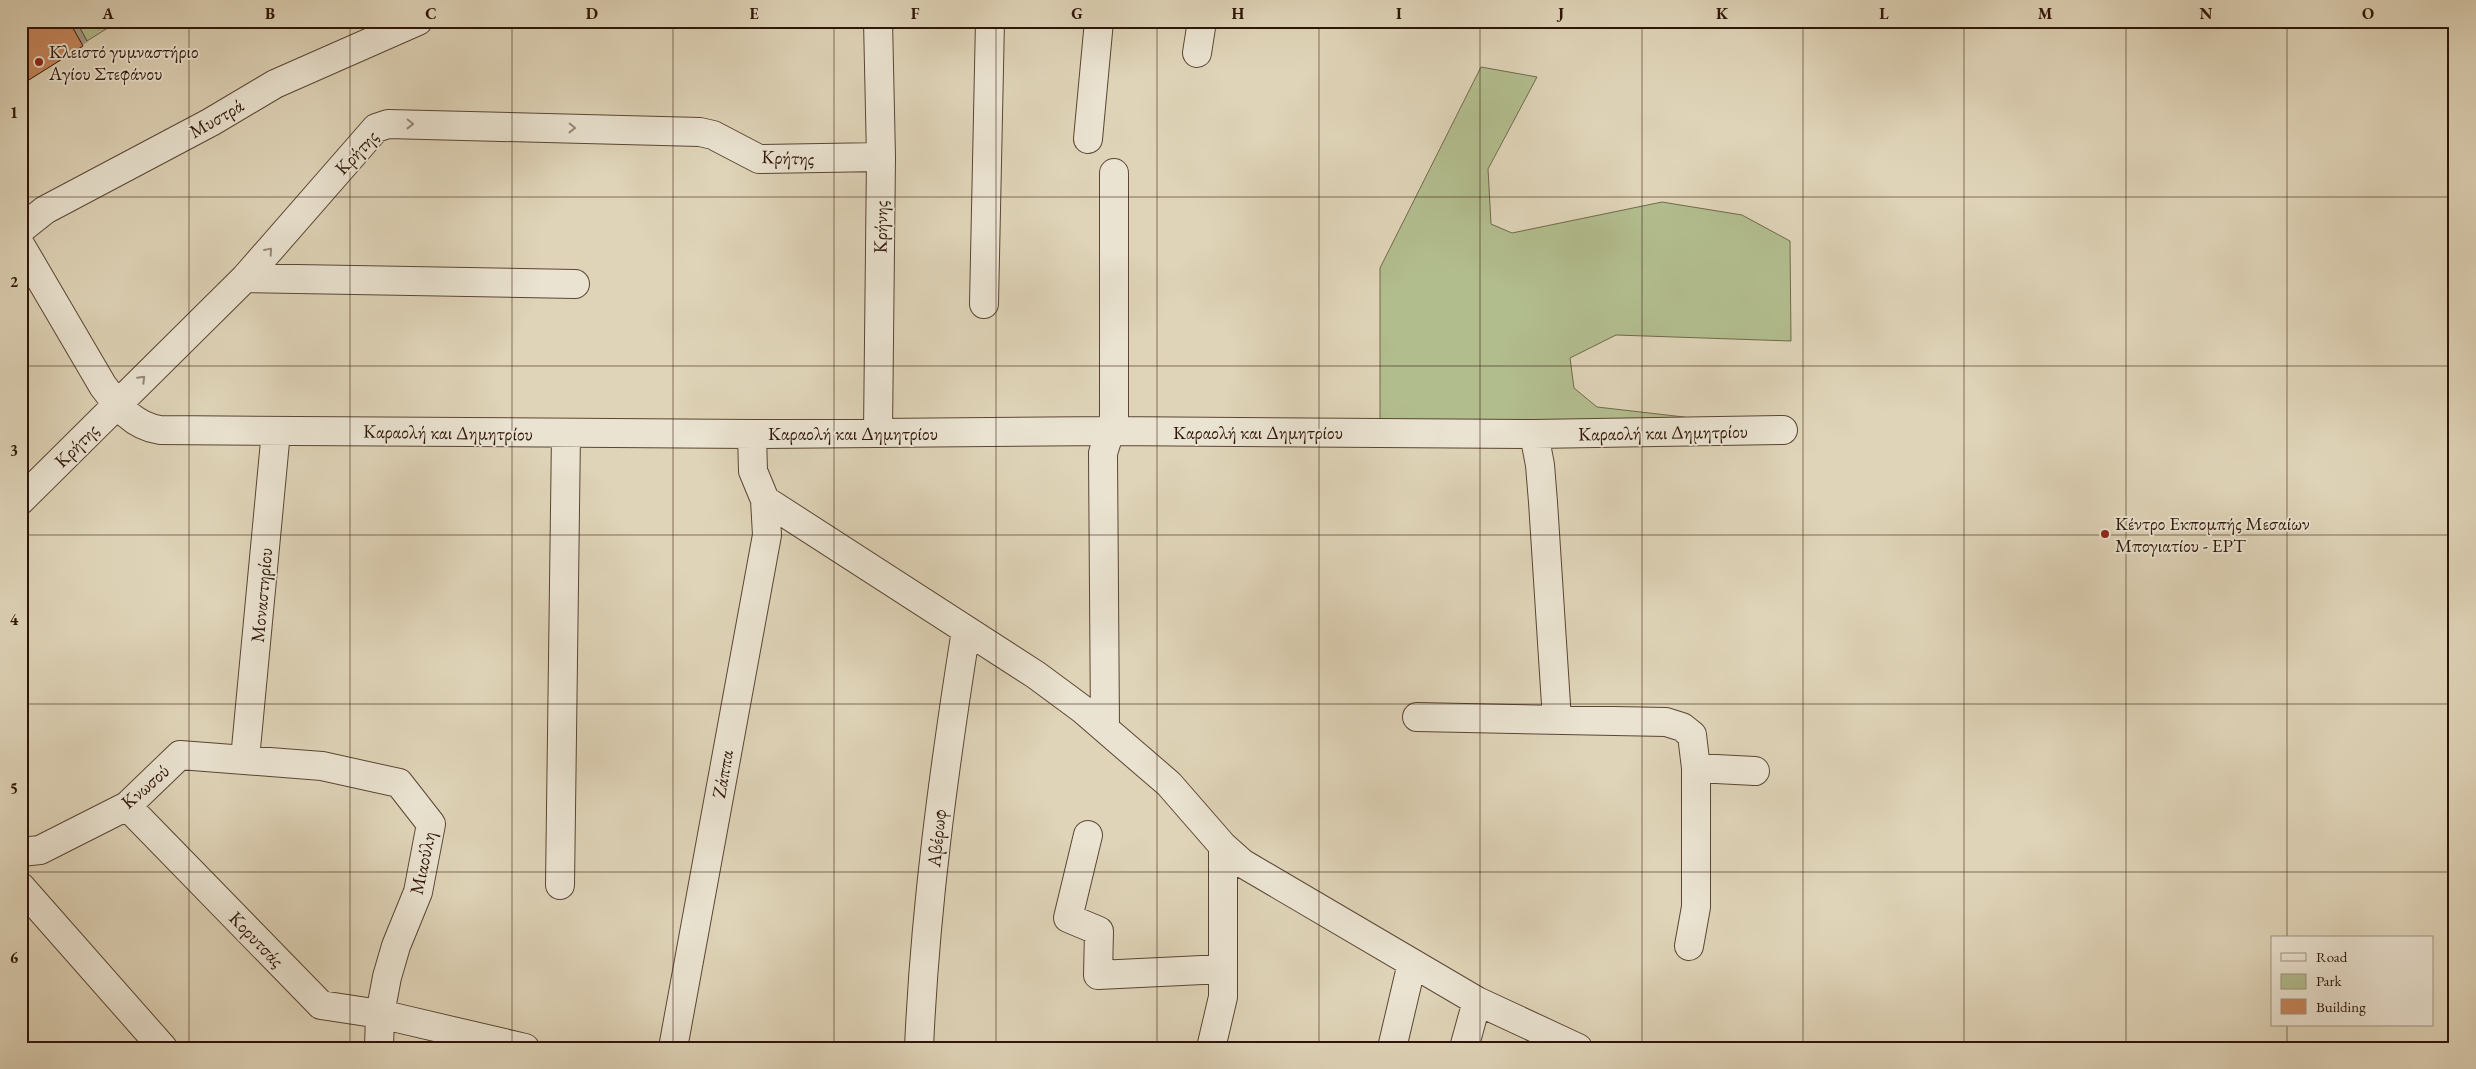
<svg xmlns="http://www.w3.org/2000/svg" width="2476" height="1069" viewBox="0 0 2476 1069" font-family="'EB Garamond',serif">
<defs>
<filter id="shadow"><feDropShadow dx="4.5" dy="-4.5" stdDeviation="0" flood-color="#0004"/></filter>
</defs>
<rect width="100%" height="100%" fill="#dfd4b8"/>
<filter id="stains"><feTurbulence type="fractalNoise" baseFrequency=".004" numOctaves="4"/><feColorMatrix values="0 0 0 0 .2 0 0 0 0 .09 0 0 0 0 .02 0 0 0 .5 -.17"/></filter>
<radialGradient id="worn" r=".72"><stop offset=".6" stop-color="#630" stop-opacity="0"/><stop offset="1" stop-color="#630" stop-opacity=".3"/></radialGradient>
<path fill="#b2bd8e" stroke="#70694b" d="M76,21H119L87,41Z
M1481,67L1537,77L1488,169L1491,224L1512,233L1662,202L1742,215L1790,241L1791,341L1616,335L1570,358L1574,388L1597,407L1684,417L1693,421L1380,423V268Z"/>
<path fill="#c6875c" stroke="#2f1508" filter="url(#shadow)" d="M21,21H69L83,46L24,83L21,78Z"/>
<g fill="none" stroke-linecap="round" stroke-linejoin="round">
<g stroke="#5b4534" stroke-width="30">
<path id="minor" d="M878,21L881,157L878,433
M1197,53L1202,21
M1088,139L1099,21
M21,229L45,210L211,122L275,84L418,21
M21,246L103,386C118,406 133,426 160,430L752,434L1109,431L1534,434L1783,430
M245,278L575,284
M984,304L990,21
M752,434L753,471L765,500L1036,675L1082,709L1169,784L1223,846L1242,863L1477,1001L1464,1048
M1534,434L1540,465L1543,502L1557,720
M21,500L245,278L376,128L388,124L700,132L713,135L759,159L881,157
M1417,717L1666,722L1682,727L1692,735L1696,768V907L1689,946
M1105,728L1103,453L1114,418V173
M245,759L276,431
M1696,768L1755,771
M127,806L321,1005L380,1014L379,1048
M1088,835L1068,918L1099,931L1098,975L1223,969
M21,852L40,850L127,806L180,755L322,766L399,783L431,824L418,892L396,946L387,977L380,1014L525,1048
M560,885L566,434
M21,887L163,1048
M1477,1001L1578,1048
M673,1048L767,535L765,500
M919,1048C925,908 944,769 966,630
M1211,1048L1223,997V846
M1392,1048L1412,963"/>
</g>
<use href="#minor" stroke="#eae3d1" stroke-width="28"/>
</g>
<defs><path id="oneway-chevron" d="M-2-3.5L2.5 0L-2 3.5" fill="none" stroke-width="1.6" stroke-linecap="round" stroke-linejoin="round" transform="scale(1.25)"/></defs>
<g stroke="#968677">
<use href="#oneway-chevron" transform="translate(410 124) rotate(1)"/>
<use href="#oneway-chevron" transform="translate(572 128) rotate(1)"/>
<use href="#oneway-chevron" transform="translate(269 251) rotate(-49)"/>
<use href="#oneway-chevron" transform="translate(142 379) rotate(-45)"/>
</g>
<path fill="none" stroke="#2f1508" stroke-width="1" stroke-opacity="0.55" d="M189,21V1048M350,21V1048M512,21V1048M673,21V1048M834,21V1048M996,21V1048M1157,21V1048M1319,21V1048M1480,21V1048M1642,21V1048M1803,21V1048M1964,21V1048M2126,21V1048M2287,21V938M21,197H2455M21,366H2455M21,535H2455M21,704H2455M21,872H2455M2287,1025V1048"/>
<g fill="#8f2418" stroke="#eae3d1" stroke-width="2">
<circle cx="39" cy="62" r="5"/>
<circle cx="2105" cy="534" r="5"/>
</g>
<g text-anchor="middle" stroke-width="4" stroke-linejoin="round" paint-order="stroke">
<g font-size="19" fill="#2f1508" stroke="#eae3d1" text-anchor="start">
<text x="49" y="58">Κλειστό γυμναστήριο<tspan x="49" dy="22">Αγίου Στεφάνου</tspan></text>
<text x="2115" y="530">Κέντρο Εκπομπής Μεσαίων<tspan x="2115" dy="22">Μπογιατίου - ΕΡΤ</tspan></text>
</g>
<g font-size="19" fill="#2f1508" stroke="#eae3d1">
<text transform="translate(216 118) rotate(-30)" y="7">Μυστρά</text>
<text transform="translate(356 152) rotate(-47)" y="7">Κρήτης</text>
<text transform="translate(788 157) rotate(2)" y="7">Κρήτης</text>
<text transform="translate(880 227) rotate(-89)" y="7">Κρήνης</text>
<text transform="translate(448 432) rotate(1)" y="7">Καραολή και Δημητρίου</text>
<text x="1258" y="439">Καραολή και Δημητρίου</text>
<text transform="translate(1663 432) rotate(-1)" y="7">Καραολή και Δημητρίου</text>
<text x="853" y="440">Καραολή και Δημητρίου</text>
<text transform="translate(76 445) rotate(-45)" y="7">Κρήτης</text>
<text transform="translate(261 595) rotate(-85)" y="7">Μοναστηρίου</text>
<text transform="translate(722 774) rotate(-80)" y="7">Ζάππα</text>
<text transform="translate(145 786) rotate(-41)" y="7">Κνωσού</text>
<text transform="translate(936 838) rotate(-84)" y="7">Αβέρωφ</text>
<text transform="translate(422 863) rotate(-78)" y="7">Μιαούλη</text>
<text transform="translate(257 939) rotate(46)" y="7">Κορυτσάς</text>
</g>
</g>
<rect width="2476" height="1069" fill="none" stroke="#dfd4b8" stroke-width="55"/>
<rect x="2271" y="936" width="162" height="90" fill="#eae3d1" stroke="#9f9181"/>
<rect x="2281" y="953" width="25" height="8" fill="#eae3d1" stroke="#9f9181"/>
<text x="2316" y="962" font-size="15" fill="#2f1508">Road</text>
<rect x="2281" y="974" width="25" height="15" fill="#b2bd8e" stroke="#9f9181"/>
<text x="2316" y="986" font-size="15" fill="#2f1508">Park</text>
<rect x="2281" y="999" width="25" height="15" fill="#c6875c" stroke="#9f9181"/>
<text x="2316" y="1012" font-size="15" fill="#2f1508">Building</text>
<rect x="28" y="28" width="2420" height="1014" fill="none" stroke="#2f1508" stroke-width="2"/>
<g font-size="16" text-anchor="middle" font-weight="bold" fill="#2f1508">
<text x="108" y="19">A</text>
<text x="270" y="19">B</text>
<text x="431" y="19">C</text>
<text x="592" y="19">D</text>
<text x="754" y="19">E</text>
<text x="915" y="19">F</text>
<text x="1077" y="19">G</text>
<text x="1238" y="19">H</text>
<text x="1399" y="19">I</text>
<text x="1561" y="19">J</text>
<text x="1722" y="19">K</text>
<text x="1884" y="19">L</text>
<text x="2045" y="19">M</text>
<text x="2206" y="19">N</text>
<text x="2368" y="19">O</text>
<text x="14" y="118">1</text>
<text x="14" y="287">2</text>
<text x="14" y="456">3</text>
<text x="14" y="625">4</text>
<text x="14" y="794">5</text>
<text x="14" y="963">6</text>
</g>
<rect width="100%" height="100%" filter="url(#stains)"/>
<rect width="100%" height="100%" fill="url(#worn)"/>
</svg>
